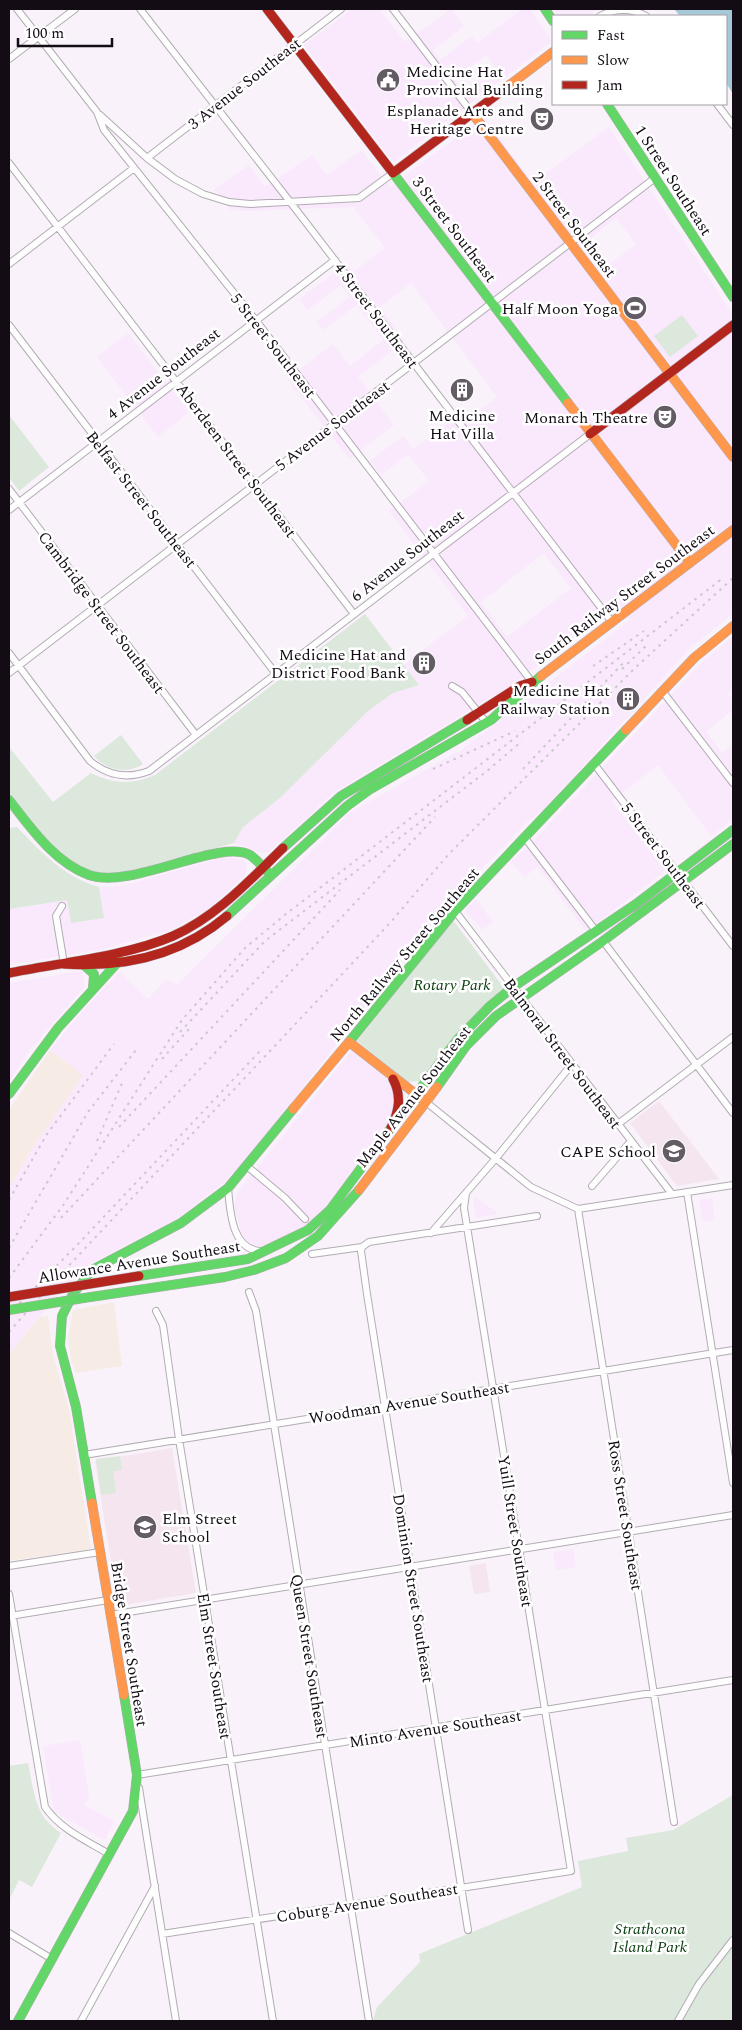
<svg xmlns="http://www.w3.org/2000/svg" width="742" height="2030" viewBox="0 0 742 2030" font-family="Spectral,serif">
<rect width="100%" height="100%" fill="#f9f2fa"/>
<path fill="#fae8fc" fill-rule="evenodd" d="M352,9H379L405,42L451,9L464,26L433,50L440,60L472,36L477,43L522,9H530L552,41L395,161L391,159L304,45ZM486,55L495,67L463,91L454,79Z
M552,9H597L587,16H557Z
M484,117L533,183L609,127L733,315V614L690,648L543,810L527,822L446,905L244,1162L223,1183L178,1218L93,1262L80,1272L30,1327L9,1355V1189L29,1153L83,1075L50,1050L86,1007L120,972L148,999L166,980L178,984L351,812L464,748L630,620L619,606L510,686L334,792L269,852L262,853L234,843L243,827L280,798L368,711L393,693L419,685L403,665L468,616L389,511L429,481L408,454L381,475L370,461L403,436L413,449L460,414L466,420L497,397L411,283L380,307L405,341L358,377L394,425L349,459L287,379L333,344L350,366L383,340L357,305L323,330L316,322L350,297L341,285L308,310L299,299L347,264L353,272L385,248L353,207L246,211L231,210L214,189L249,165L265,187L312,155L327,175L361,150L390,187ZM616,218L636,244L602,270L582,245ZM544,553L571,588L507,637L481,602Z
M128,333L189,412L158,437L97,357Z
M733,637V689L728,693L733,701V710L706,732L722,753L733,745V819L711,836L658,765L612,801L665,871L586,931L538,867L524,877L511,861L526,849L703,661Z
M225,857L243,860L247,864L246,874L211,907L173,929L103,949L9,965V898L11,909L67,900L71,923L103,918L99,887H112L130,884Z
M476,899L493,922L482,930L465,910Z
M82,971L85,986L29,1051L9,1081V983Z
M351,1051L389,1080L397,1100L390,1121L320,1214L308,1224L267,1245L260,1246L247,1243L243,1237L234,1207L237,1193Z
M476,1197L498,1214L476,1218L473,1201Z
M712,1198L715,1220L703,1222L699,1200Z
M573,1549L576,1567L556,1570L553,1552Z
M80,1740L89,1795L84,1805L114,1821L105,1840L54,1812L43,1746Z"/>
<path fill="#f6ece5" d="M50,1050L83,1075L29,1153L9,1189V1110Z
M114,1302L122,1366L76,1373L71,1360L68,1340L73,1310Z
M48,1316L53,1355L69,1409L91,1549L9,1561V1355L39,1317Z"/>
<path fill="#f5e5ee" d="M659,1101L719,1179L677,1186L630,1123Z
M172,1448L196,1593L118,1606L95,1461Z
M486,1563L490,1592L474,1594L469,1566Z"/>
<path fill="#dce8dc" d="M682,315L698,336L670,357L654,336Z
M9,415L49,467L19,491L9,477Z
M365,614L419,685L393,693L368,711L280,798L243,827L234,843C204,851 121,879 95,872C58,863 30,823 9,794V747L53,802L91,773C113,784 132,785 155,775Z
M121,735L143,764C127,775 106,770 94,756Z
M17,827C41,852 64,877 99,887L104,918L71,923L67,900L10,909L9,828Z
M453,920L504,988L456,1037L419,1081L408,1082L357,1041Z
M120,1456L122,1470L113,1471L116,1493L101,1495L96,1459Z
M28,1763C34,1792 34,1815 61,1833L32,1887L19,1880L9,1900V1766Z
M733,1795V2021H373L377,2007L420,1962L419,1954L582,1887L578,1861L628,1851L626,1838L673,1830Z"/>
<path fill="#a6c9d9" d="M674,9H733V94L726,83V16H680Z"/>
<g fill="none" stroke-linecap="round" stroke-linejoin="round">
<g stroke="#b2acb3" stroke-width="8">
<path id="street" d="M17,9L97,112L104,130L261,327L532,682
M140,9L291,203L612,622
M393,9L472,113
M600,16C616,8 631,8 646,16
M9,59L75,9
M717,104L733,125
M100,115L147,158L175,179L203,194L229,202L250,204L359,198L393,173
M147,158L341,9
M9,163L354,614
M9,264L134,168
M9,325L276,674
M9,489L196,735
M9,510L335,260
M9,653L90,761C108,776 128,779 149,771L590,434
M9,673L655,178
M452,686L462,692L486,722
M663,692L733,783
M595,765L733,946
M525,838L596,931
M62,906L56,916L64,964
M455,911L672,1194
M603,941L733,1113
M426,1102L531,1187L578,1209
M618,1124L733,1037
M248,1167L285,1198L305,1219
M592,1186L631,1141
M228,1188C230,1212 232,1252 263,1251
M687,1192L733,1483
M578,1209L674,1822
M578,1209L733,1185
M431,1233L497,1157L572,1064
M362,1247L361,1251L367,1294L468,1930
M312,1254L362,1247L369,1242L537,1216
M249,1292L256,1311L369,2021
M156,1311L163,1325L179,1439L273,2021
M84,1455L733,1350
M9,1566L100,1552
M9,1594L45,1807C60,1829 87,1841 109,1854
M110,1615L733,1515
M10,1616L108,1600
M137,1778V1775L733,1680
M139,1788L176,2021
M9,1933L52,1959
M162,1934L571,1871L464,1208L466,1193
M81,2021L155,1886
M678,2021L699,1984L733,1940"/>
</g>
<g stroke="#b2acb3" stroke-width="10">
<path id="fast" d="M545,9L553,21
M607,104L733,297
M393,173L568,403
M9,800C31,828 54,862 89,875C131,890 219,838 250,855C256,859 262,866 267,871
M283,848L341,796L467,720
M227,916L347,806L369,790L491,720L541,676
M85,966L94,974L93,988
M349,1042L455,911L626,730
M437,1087L466,1046L496,1016L603,941L733,844
M9,1094L58,1028L119,961
M416,1094L458,1039L490,1006L513,987L636,904L733,830
M139,1276L248,1259L308,1230L330,1210L416,1094
M84,1298L225,1277L254,1270L286,1258L318,1236L359,1190
M92,1503L76,1407L60,1346L62,1316L73,1294L92,1270L181,1223L228,1188L293,1109
M18,2021L133,1811L137,1775L124,1695"/>
</g>
<g stroke="#b2acb3" stroke-width="10">
<path id="slow" d="M499,93L553,52
M472,113L733,457
M568,403L690,563
M541,676L733,530
M626,730L694,658L733,626
M293,1109L349,1042L426,1102L437,1087
M359,1190L426,1102
M92,1503L124,1695"/>
</g>
<g stroke="#b2acb3" stroke-width="10">
<path id="jam" d="M267,9L393,173L499,93
M590,434L733,325
M467,720L520,686L532,682
M64,964C124,968 181,955 227,916
M9,973C59,963 127,956 173,936C216,917 250,880 283,848
M391,1128C399,1111 402,1096 393,1079"/>
</g>
<use href="#street" stroke="#fefdfe" stroke-width="6"/>
<use href="#fast" stroke="#63d668" stroke-width="9"/>
<use href="#slow" stroke="#ff974d" stroke-width="9"/>
<use href="#jam" stroke="#b3261e" stroke-width="9"/>
<path stroke="#cac8cb" stroke-width="2" stroke-dasharray="2.5 5" stroke-linecap="butt" d="M593,666L644,631
M622,669L649,643
M433,769L515,731
M523,769L625,661
M180,1032L265,941L487,771L522,741
M162,1059L189,1029
M119,1127L340,890
M97,1141L123,1081
M9,1200L47,1134L114,1044
M61,1218L435,817
M9,1248L88,1112L136,1050
M9,1278L64,1204L182,1020L245,948L286,914L723,578
M9,1314L81,1241L261,1050
M9,1332L46,1290L390,923L447,856L635,668L733,578"/>
<g stroke="#b2acb3" stroke-width="10" stroke-linecap="butt">
<path id="fast-bridge" d="M9,1310L84,1298"/>
</g>
<g stroke="#b2acb3" stroke-width="10" stroke-linecap="butt">
<path id="jam-bridge" d="M9,1297L139,1276"/>
</g>
<use href="#fast-bridge" stroke="#63d668" stroke-width="9"/>
<use href="#jam-bridge" stroke="#b3261e" stroke-width="9"/>
</g>
<defs>
<g id="civic-disc" transform="scale(1.25)"><circle r="9.5" fill="#645c64" stroke="#fff"/><path d="M-.6-6.5H3V-4.5H.6V-3L4-1V1h2V6H-6V1h2V-1L-.6-3ZM-1.2 2.5V6h2.4V2.5Z" fill="#fff"/></g>
<g id="theatre-disc" transform="scale(1.25)"><circle r="9.5" fill="#645c64" stroke="#fff"/><path d="M-5-5.5Q0-4 5-5.5V0Q5 5 0 6Q-5 5-5 0ZM-3.3-2.5H-1v1.5H-3.3ZM1-2.5H3.3v1.5H1ZM-2.8 1Q0 5.5 2.8 1Z" fill="#fff"/></g>
<g id="stadium-disc" transform="scale(1.25)"><circle r="9.5" fill="#645c64" stroke="#fff"/><path d="M0-5a6.5 5 0 1 0 0 10a6.5 5 0 1 0 0-10ZM-3.5-1.8h7v3.6h-7Z" fill="#fff"/></g>
<g id="building-disc" transform="scale(1.25)"><circle r="9.5" fill="#645c64" stroke="#fff"/><path d="M-4-6H4V6H1V3H-1V6H-4ZM-2.5-4.3h1.7v1.8h-1.7ZM.8-4.3h1.7v1.8H.8ZM-2.5-1h1.7V.8h-1.7ZM.8-1h1.7V.8H.8Z" fill="#fff"/></g>
<g id="school-disc" transform="scale(1.25)"><circle r="9.5" fill="#645c64" stroke="#fff"/><path d="M0-5L7-2L0 1L-7-2ZM-4 1L0 2.5L4 1V4Q0 6-4 4Z" fill="#fff"/></g>
</defs>
<g fill-rule="evenodd">
<use href="#civic-disc" x="388" y="80"/>
<use href="#theatre-disc" x="542" y="119"/>
<use href="#stadium-disc" x="635" y="308"/>
<use href="#building-disc" x="462" y="390"/>
<use href="#theatre-disc" x="665" y="417"/>
<use href="#building-disc" x="424" y="663"/>
<use href="#building-disc" x="628" y="699"/>
<use href="#school-disc" x="674" y="1151"/>
<use href="#school-disc" x="145" y="1527"/>
</g>
<g text-anchor="middle" stroke-width="5" stroke-linejoin="round" paint-order="stroke">
<g font-size="16" fill="#130c14" stroke="#fff" text-anchor="end">
<text x="406" y="77" text-anchor="start">Medicine Hat<tspan x="406" dy="18">Provincial Building</tspan></text>
<text x="524" y="116">Esplanade Arts and<tspan x="524" dy="18">Heritage Centre</tspan></text>
<text x="618" y="314">Half Moon Yoga</text>
<text x="462" y="421" text-anchor="middle">Medicine<tspan x="462" dy="18">Hat Villa</tspan></text>
<text x="648" y="423">Monarch Theatre</text>
<text x="406" y="660">Medicine Hat and<tspan x="406" dy="18">District Food Bank</tspan></text>
<text x="610" y="696">Medicine Hat<tspan x="610" dy="18">Railway Station</tspan></text>
<text x="656" y="1157">CAPE School</text>
<text x="162" y="1524" text-anchor="start">Elm Street<tspan x="162" dy="18">School</tspan></text>
</g>
<g font-size="16" fill="#130c14" stroke="#fff">
<text transform="translate(244 83) rotate(-38)" y="6">3 Avenue Southeast</text>
<text transform="translate(674 180) rotate(57)" y="6">1 Street Southeast</text>
<text transform="translate(575 224) rotate(53)" y="6">2 Street Southeast</text>
<text transform="translate(455 229) rotate(53)" y="6">3 Street Southeast</text>
<text transform="translate(377 315) rotate(53)" y="6">4 Street Southeast</text>
<text transform="translate(274 345) rotate(52)" y="6">5 Street Southeast</text>
<text transform="translate(163 373) rotate(-38)" y="6">4 Avenue Southeast</text>
<text transform="translate(332 425) rotate(-37)" y="6">5 Avenue Southeast</text>
<text transform="translate(237 460) rotate(53)" y="6">Aberdeen Street Southeast</text>
<text transform="translate(142 499) rotate(52)" y="6">Belfast Street Southeast</text>
<text transform="translate(407 555) rotate(-38)" y="6">6 Avenue Southeast</text>
<text transform="translate(624 594) rotate(-37)" y="6">South Railway Street Southeast</text>
<text transform="translate(102 612) rotate(53)" y="6">Cambridge Street Southeast</text>
<text transform="translate(664 855) rotate(53)" y="6">5 Street Southeast</text>
<text transform="translate(404 954) rotate(-50)" y="6">North Railway Street Southeast</text>
<text transform="translate(563 1053) rotate(53)" y="6">Balmoral Street Southeast</text>
<text transform="translate(413 1096) rotate(-52)" y="6">Maple Avenue Southeast</text>
<text transform="translate(139 1261) rotate(-9)" y="6">Allowance Avenue Southeast</text>
<text transform="translate(409 1402) rotate(-9)" y="6">Woodman Avenue Southeast</text>
<text transform="translate(626 1515) rotate(81)" y="6">Ross Street Southeast</text>
<text transform="translate(516 1531) rotate(81)" y="6">Yuill Street Southeast</text>
<text transform="translate(414 1588) rotate(81)" y="6">Dominion Street Southeast</text>
<text transform="translate(130 1644) rotate(81)" y="6">Bridge Street Southeast</text>
<text transform="translate(310 1656) rotate(81)" y="6">Queen Street Southeast</text>
<text transform="translate(215 1666) rotate(81)" y="6">Elm Street Southeast</text>
<text transform="translate(435 1728) rotate(-9)" y="6">Minto Avenue Southeast</text>
<text transform="translate(367 1902) rotate(-9)" y="6">Coburg Avenue Southeast</text>
</g>
<g font-size="16" font-style="italic" fill="#0e4012" stroke="#fff">
<text x="452" y="990">Rotary Park</text>
<text x="650" y="1934">Strathcona<tspan x="650" dy="18">Island Park</tspan></text>
</g>
</g>
<rect width="742" height="2030" fill="none" stroke="#130c14" stroke-width="20"/>
<rect x="552" y="15" width="175" height="90" fill="#ffffff" stroke="#a19ea1"/>
<rect x="562" y="31" width="25" height="8" fill="#63d668" stroke="#a19ea1"/>
<text x="597" y="40" font-size="15" fill="#130c14">Fast</text>
<rect x="562" y="56" width="25" height="8" fill="#ff974d" stroke="#a19ea1"/>
<text x="597" y="65" font-size="15" fill="#130c14">Slow</text>
<rect x="562" y="81" width="25" height="8" fill="#b3261e" stroke="#a19ea1"/>
<text x="597" y="90" font-size="15" fill="#130c14">Jam</text>
<path d="M18 38v8h94v-8" fill="none" stroke="#130c14" stroke-width="2.5"/>
<text x="25" y="38" font-size="15" fill="#130c14" stroke="#ffffff" stroke-width="4" paint-order="stroke">100 m</text>
</svg>
